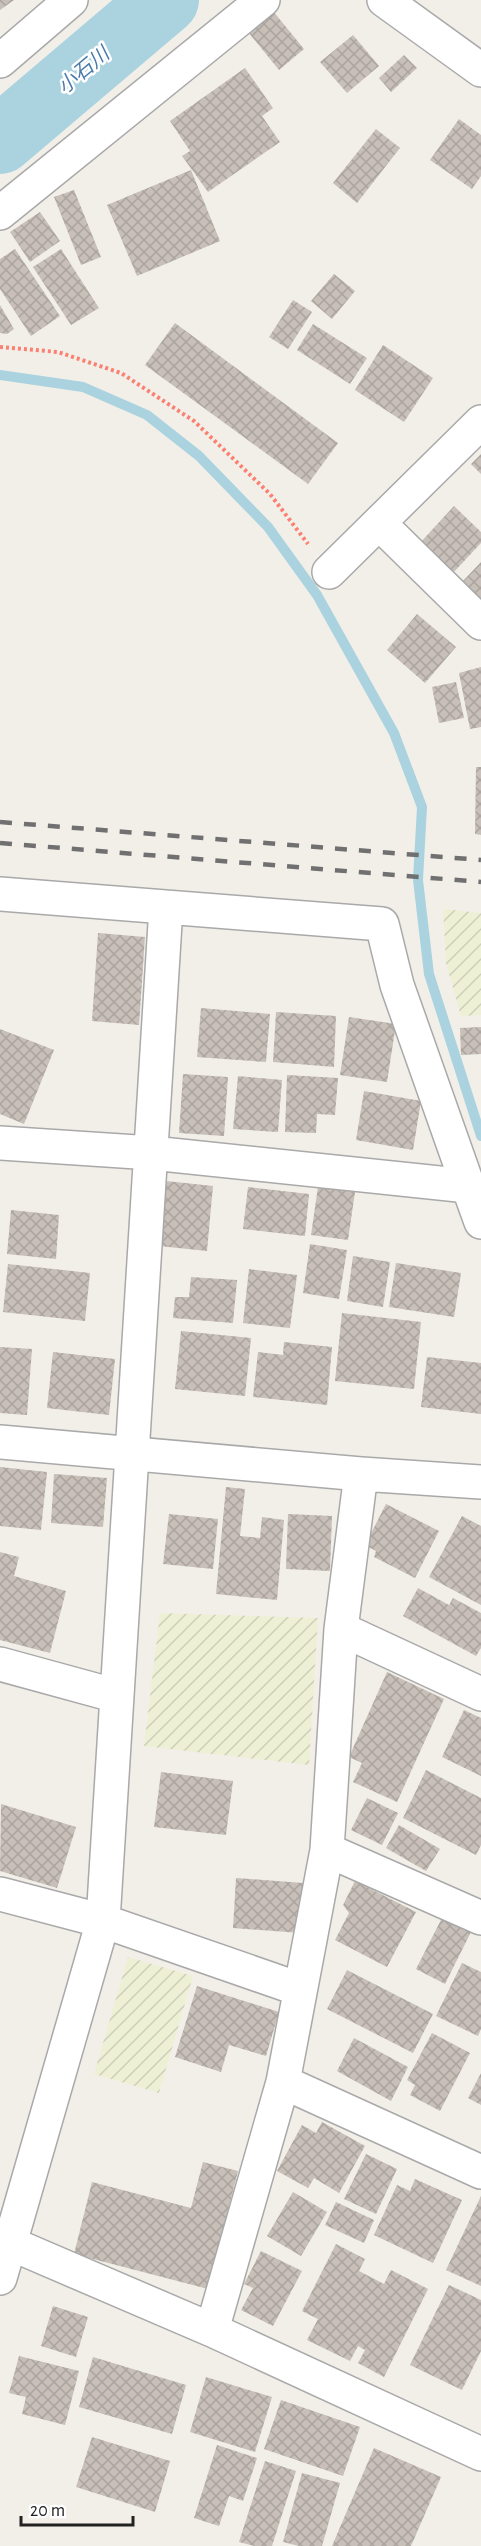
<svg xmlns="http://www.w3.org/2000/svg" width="481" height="2546" viewBox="0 0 481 2546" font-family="'Alegreya Sans','Noto Sans JP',sans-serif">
<defs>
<pattern id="farmland-furrows" width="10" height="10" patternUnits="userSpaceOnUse" patternTransform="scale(1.5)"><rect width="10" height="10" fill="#eef0d5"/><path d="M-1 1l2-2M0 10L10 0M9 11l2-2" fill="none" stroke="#ccceb7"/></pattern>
<pattern id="building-cross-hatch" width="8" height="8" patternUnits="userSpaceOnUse" patternTransform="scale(1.5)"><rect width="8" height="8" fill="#c7bfb8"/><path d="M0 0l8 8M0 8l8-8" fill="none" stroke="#aba49e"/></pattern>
</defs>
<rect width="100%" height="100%" fill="#f2efe9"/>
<path fill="url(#farmland-furrows)" d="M443,909L481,913V1015L461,1016L446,963Z
M160,1613L318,1618L309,1765L144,1746Z
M128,1957L193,1976L159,2093L94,2074Z"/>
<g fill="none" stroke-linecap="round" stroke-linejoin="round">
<path stroke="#aad3df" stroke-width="10" d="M0,375L83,387L147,415L199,456L268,527L317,595L394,733L422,807L418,880L429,974L481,1136"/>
<path stroke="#aad3df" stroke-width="68" d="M0,140L165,0"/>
</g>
<path fill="url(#building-cross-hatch)" d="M0,0H14L0,10Z
M273,11L304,49L279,70L248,32Z
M353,35L379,66L347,93L320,62Z
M404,55L417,68L391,92L379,78Z
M245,68L273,108L262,116L280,142L208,192L182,156L190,151L170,121Z
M459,119L481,135V176L472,189L430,160Z
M376,129L400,148L357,203L333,183Z
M191,170L220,241L137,276L107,205Z
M74,190L101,257L81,265L54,197Z
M40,212L60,241L30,262L10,232Z
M15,249L60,316L31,336L0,289V259Z
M61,249L99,308L71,325L33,267Z
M334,274L355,291L332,319L311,301Z
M293,300L312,312L288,349L269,337Z
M0,305L14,329L7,334L0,333Z
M175,323L338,443L308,484L145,365Z
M313,324L367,358L350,384L297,350Z
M383,345L433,378L404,422L355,390Z
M481,454V474L471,464Z
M454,506L481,532V543L452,574L419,544Z
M481,562V599L462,582Z
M417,614L456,647L425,683L387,650Z
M481,667V727L470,729L459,673Z
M456,682L464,718L439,723L432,687Z
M476,767H481V835L475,834Z
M98,933L145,937L139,1025L92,1021Z
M201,1008L270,1014L266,1062L197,1057Z
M276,1012L336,1016L334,1067L273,1062Z
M349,1017L396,1024L387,1082L340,1075Z
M481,1027V1054L461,1055L460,1028Z
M0,1029L54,1050L24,1124L0,1114Z
M183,1074L228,1077L224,1136L179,1133Z
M287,1075L338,1078L335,1115L317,1114L316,1133L285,1132Z
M238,1076L282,1080L278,1132L233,1129Z
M364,1091L421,1101L413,1150L356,1140Z
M166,1181L213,1186L207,1251L159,1246Z
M248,1187L309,1194L305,1236L243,1229Z
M318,1187L355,1192L348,1240L311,1235Z
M11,1210L59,1215L56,1259L7,1254Z
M310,1244L347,1250L339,1299L303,1293Z
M353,1256L390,1262L383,1307L347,1301Z
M396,1263L461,1273L454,1317L389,1307Z
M8,1264L90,1273L85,1321L3,1312Z
M249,1269L297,1275L290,1328L243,1323Z
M191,1277L237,1280L233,1323L173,1318L175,1297H189Z
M342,1313L421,1322L414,1389L335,1381Z
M181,1331L251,1338L245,1396L175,1389Z
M284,1342L332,1347L327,1405L253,1397L258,1352L283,1355Z
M0,1347L32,1349L27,1415L0,1413Z
M53,1352L115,1359L109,1415L47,1408Z
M427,1357L481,1363V1414L421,1407Z
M0,1467L47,1472L41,1530L0,1526Z
M54,1474L107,1478L103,1527L51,1523Z
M226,1487L245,1489L240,1536L260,1538L262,1517L284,1520L277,1600L216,1594Z
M386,1504L439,1531L415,1578L374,1557L376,1551L365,1545Z
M169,1514L218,1519L213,1569L163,1564Z
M288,1514L332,1516L330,1571L286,1569Z
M462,1516L481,1526V1605L429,1577Z
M0,1552L19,1557L14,1576L66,1591L50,1653L0,1640Z
M418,1588L449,1605L453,1598L481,1613V1648L476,1656L403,1616Z
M387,1672L444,1699L397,1802L353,1782L362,1763L349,1757Z
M464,1710L481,1718V1776L442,1757Z
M426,1770L481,1798V1845L476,1855L403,1818Z
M161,1772L233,1781L226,1835L154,1827Z
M367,1798L398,1813L382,1845L351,1830Z
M1,1804L76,1827L57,1888L0,1871Z
M399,1825L440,1849L426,1871L386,1848Z
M236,1878L303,1883L300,1933L233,1928Z
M355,1881L416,1912L387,1967L335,1940L349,1913L343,1905Z
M444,1914L473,1928L445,1984L416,1969Z
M462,1963L481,1972V2029L478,2036L436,2016Z
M347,1970L433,2014L413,2053L327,2009Z
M197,1986L279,2012L266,2056L229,2045L221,2072L175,2057Z
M432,2033L470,2053L440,2111L410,2095L415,2085L407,2080Z
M354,2038L408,2067L391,2101L337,2071Z
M481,2073V2105L468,2098Z
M322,2122L365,2146L339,2193L314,2178L308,2188L277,2171L302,2125L316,2133Z
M366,2154L397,2169L376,2214L344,2199Z
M203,2162L238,2171L208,2289L74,2254L92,2182L191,2208Z
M415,2179L462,2200L433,2263L374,2235L397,2185L410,2191Z
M293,2192L327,2212L301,2256L267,2236Z
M481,2196V2286L446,2270Z
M336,2202L374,2220L364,2243L325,2225Z
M336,2244L365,2259L359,2271L384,2284L391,2270L428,2289L384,2377L358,2363L365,2350L358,2346L350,2361L307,2340L318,2319L302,2311Z
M261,2251L302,2271L273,2326L241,2310L253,2288L244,2284Z
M449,2285L481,2300V2351L462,2390L410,2365Z
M53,2306L88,2317L76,2357L41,2346Z
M19,2356L79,2371L65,2425L22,2414L26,2397L9,2393Z
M93,2357L186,2385L172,2434L79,2407Z
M206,2377L272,2397L255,2452L190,2432Z
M281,2400L360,2427L343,2476L264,2449Z
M92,2437L170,2461L155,2512L76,2487Z
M217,2445L257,2458L243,2501L229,2496L219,2526L194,2518Z
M374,2448L441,2477L411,2546H332Z
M265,2461L296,2471L272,2546H254L239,2542Z
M302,2473L340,2483L322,2546H299L283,2542Z"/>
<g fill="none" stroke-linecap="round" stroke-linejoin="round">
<g stroke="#a9a9a9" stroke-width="36">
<path id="minor" d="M384,0L481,70
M0,61L71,0
M0,213L263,0
M379,523L481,623
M329,572L481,422
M0,894L382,924L397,985L468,1186
M0,1143L152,1153L468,1186L481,1222
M0,1442L361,1474L481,1482
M341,1629L481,1694
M0,1664L117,1696
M327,1850L481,1918
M0,1894L103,1921L299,1989
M283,2082L481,2172
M0,2239L212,2330L481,2454
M0,2278L103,1921L166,907
M212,2330L283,2082L327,1850L341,1629L361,1474"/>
</g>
<path stroke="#fa8072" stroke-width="4" stroke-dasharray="3 3" stroke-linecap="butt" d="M0,347L58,352L121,373L194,421L270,494L308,544"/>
<use href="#minor" stroke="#fff" stroke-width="33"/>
<path stroke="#707070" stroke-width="4.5" stroke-dasharray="12 12" stroke-linecap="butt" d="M0,822L481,860
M0,843L481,882"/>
</g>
<g text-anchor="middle" stroke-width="5" stroke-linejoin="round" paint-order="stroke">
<g font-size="20" font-style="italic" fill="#4a7aab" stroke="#fff">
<text transform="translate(83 70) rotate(-40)" y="7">小石川</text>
</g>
</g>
<path d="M21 2516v9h112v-9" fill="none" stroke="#222222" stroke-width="3"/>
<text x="30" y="2516" font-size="18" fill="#222222" stroke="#ffffff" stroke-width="4.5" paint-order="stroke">20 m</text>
</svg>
